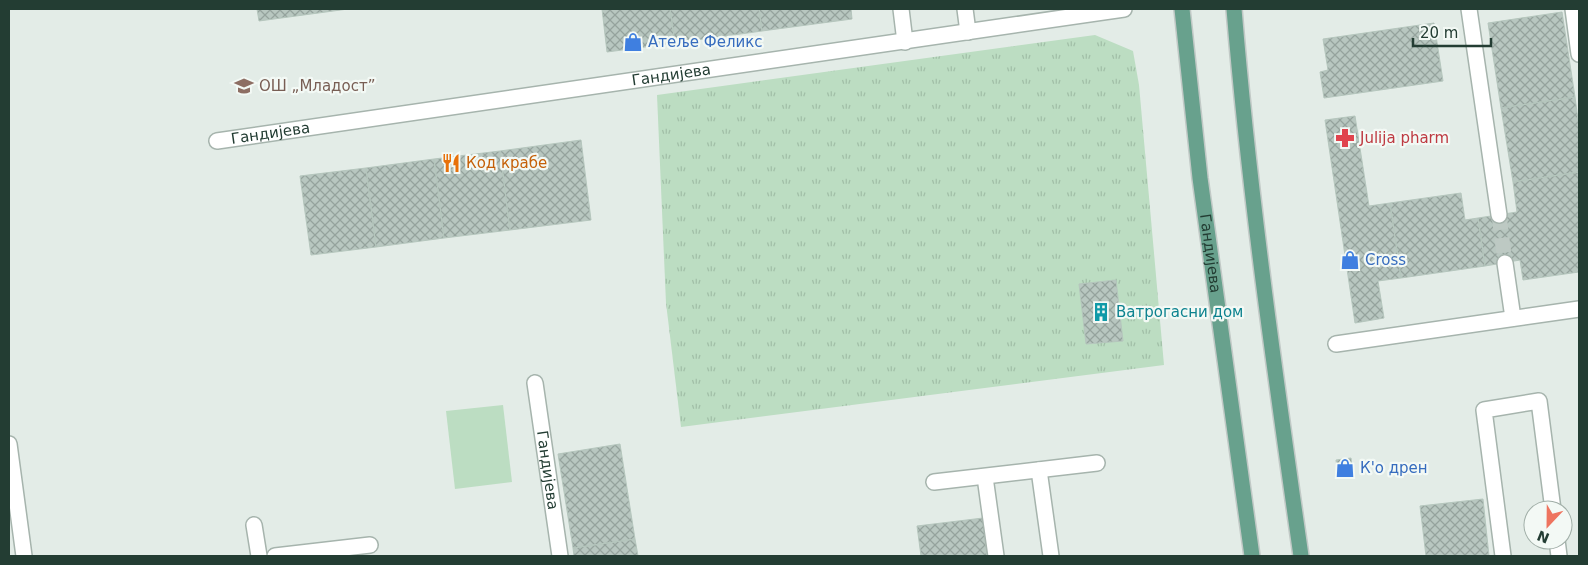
<svg xmlns="http://www.w3.org/2000/svg" width="1588" height="565" viewBox="0 0 1588 565" font-family="'DejaVu Sans',sans-serif">
<defs>
<pattern id="grass-tufts" width="24" height="20" patternUnits="userSpaceOnUse" patternTransform="scale(1.25)"><rect width="24" height="20" fill="#bcddc2"/><path d="M3 7l-1-3M5 7V3M7 7l1-3M15 17l-1-3M17 17v-4M19 17l1-3" fill="none" stroke="#a1bfa7"/></pattern>
<pattern id="building-cross-hatch" width="8" height="8" patternUnits="userSpaceOnUse" patternTransform="scale(1.25)"><rect width="8" height="8" fill="#b8c7c0"/><path d="M0 0l8 8M0 8l8-8" fill="none" stroke="#95a39d"/></pattern>
</defs>
<rect width="100%" height="100%" fill="#e3ece7"/>
<path fill="url(#grass-tufts)" d="M1095,35L1133,51L1139,85L1164,365L681,427L666,303L657,95Z"/>
<path fill="#bcddc2" d="M503,405L512,482L455,489L446,411Z"/>
<path fill="url(#building-cross-hatch)" stroke="#b5c6bd" d="M257,9H348L259,21Z
M602,9H670L675,43L607,52Z
M670,9H759L762,31L675,43Z
M759,9H851L852,19L762,31Z
M1562,12L1575,97L1501,108L1488,23Z
M1434,23L1443,81L1324,98L1320,72L1328,70L1323,39Z
M1575,97L1579,127V172L1513,182L1501,108Z
M1355,116L1369,206L1390,203L1401,278L1378,281L1384,318L1355,323L1325,120Z
M581,140L591,220L510,230L500,151Z
M500,151L510,230L444,238L434,159Z
M434,159L444,238L376,247L366,168Z
M366,168L376,247L311,255L300,176Z
M1579,172V272L1523,280L1520,260L1485,266L1478,218L1517,212L1513,182Z
M1461,193L1465,220L1478,218L1485,266L1401,278L1390,203Z
M1116,280L1123,341L1086,344L1079,284Z
M620,444L635,539L573,548L558,454Z
M1351,458L1353,475L1338,477L1336,460Z
M1483,499L1489,556H1426L1420,506Z
M983,518L987,556H921L917,526Z
M635,539L638,556H574L573,548Z"/>
<g fill="none" stroke-linecap="round" stroke-linejoin="round">
<path stroke="#bdc9c3" stroke-width="15" stroke-dasharray="15 8" stroke-linecap="butt" d="M1499,215L1505,263"/>
<g stroke="#a6b4ad" stroke-width="18">
<g id="minor">
<path d="M901,9L905,42"/>
<path d="M965,9L968,32"/>
<path d="M1469,9L1499,215"/>
<path d="M1573,9L1579,54"/>
<path id="s1" d="M217,141L1124,9"/>
<path d="M1505,263L1513,318"/>
<path d="M1336,344L1579,309"/>
<path id="s2" d="M535,383L560,556"/>
<path d="M9,444L24,556"/>
<path d="M1039,470L1051,556"/>
<path d="M985,477L996,556"/>
<path d="M934,482L1097,463"/>
<path d="M254,525L259,556"/>
<path d="M1557,540L1559,556"/>
<path d="M275,556L370,545"/>
<path d="M1503,556L1484,410L1539,401L1553,510"/>
</g>
</g>
<g stroke="#c1c9c6" stroke-width="18">
<g id="major">
<path id="s3" d="M1182,9L1200,178L1252,556"/>
<path d="M1234,9C1249,192 1275,374 1301,556"/>
</g>
</g>
<use href="#minor" stroke="#fff" stroke-width="15"/>
<use href="#major" stroke="#68a18d" stroke-width="15"/>
</g>
<defs>
<g id="shop-bare" transform="scale(1.5)"><path d="M-5-2.5h2.3a2.7 3.5 0 0 1 5.4 0H5L5.5 6h-11ZM-1.5-2.5h3a1.5 2.3 0 0 0-3 0Z" fill="#3f7fe0" stroke="#f3f9f5" stroke-width="2.5" paint-order="stroke"/></g>
<g id="school-bare" transform="scale(1.5)"><path d="M0-5L7-2L0 1L-7-2ZM-4 1L0 2.5L4 1V4Q0 6-4 4Z" fill="#8d6e63" stroke="#f3f9f5" stroke-width="2.5" paint-order="stroke"/></g>
<g id="pharmacy-bare" transform="scale(1.5)"><path d="M-2-6h4v4h4v4h-4v4h-4v-4h-4v-4h4Z" fill="#e0444e" stroke="#f3f9f5" stroke-width="2.5" paint-order="stroke"/></g>
<g id="restaurant-bare" transform="scale(1.5)"><path d="M-5-6h1v4h1v-4h1v4h1v-4h1v5L-1.5 .5V6h-2V.5L-5-1ZM5-6V6H3V1.5H1.5Q1.5-4 5-6Z" fill="#e8710a" stroke="#f3f9f5" stroke-width="2.5" paint-order="stroke"/></g>
<g id="building-bare" transform="scale(1.5)"><path d="M-4-6H4V6H1V3H-1V6H-4ZM-2.5-4.3h1.7v1.8h-1.7ZM.8-4.3h1.7v1.8H.8ZM-2.5-1h1.7V.8h-1.7ZM.8-1h1.7V.8H.8Z" fill="#0f9aa8" stroke="#f3f9f5" stroke-width="2.5" paint-order="stroke"/></g>
</defs>
<g fill-rule="evenodd">
<use href="#shop-bare" x="633" y="42"/>
<use href="#school-bare" x="244" y="86"/>
<use href="#pharmacy-bare" x="1345" y="138"/>
<use href="#restaurant-bare" x="451" y="163"/>
<use href="#shop-bare" x="1350" y="260"/>
<use href="#building-bare" x="1101" y="312"/>
<use href="#shop-bare" x="1345" y="468"/>
</g>
<g text-anchor="middle" stroke-width="4.5" stroke-linejoin="round" paint-order="stroke">
<g font-size="15" fill="#366cbe" stroke="#f3f9f5" text-anchor="start">
<text x="648" y="47">Атеље Феликс</text>
<text x="1365" y="265">Cross</text>
<text x="1360" y="473">К'о дрен</text>
</g>
<g font-size="15" fill="#233d33" stroke="#f3f9f5">
<text dy="5" stroke="none"><textPath href="#s1" startOffset="459">Гандијева</textPath></text>
<text dy="5" stroke="none"><textPath href="#s1" startOffset="54">Гандијева</textPath></text>
<text dy="5" stroke="none"><textPath href="#s3" startOffset="246">Гандијева</textPath></text>
<text dy="5" stroke="none"><textPath href="#s2" startOffset="88">Гандијева</textPath></text>
</g>
<g font-size="15" fill="#785e54" stroke="#f3f9f5" text-anchor="start">
<text x="259" y="91">ОШ „Младост”</text>
</g>
<g font-size="15" fill="#be3a42" stroke="#f3f9f5" text-anchor="start">
<text x="1360" y="143">Julija pharm</text>
</g>
<g font-size="15" fill="#c56008" stroke="#f3f9f5" text-anchor="start">
<text x="466" y="168">Код крабе</text>
</g>
<g font-size="15" fill="#0d838f" stroke="#f3f9f5" text-anchor="start">
<text x="1116" y="317">Ватрогасни дом</text>
</g>
</g>
<rect width="1588" height="565" fill="none" stroke="#233d33" stroke-width="20"/>
<g transform="translate(1548 525) rotate(202)"><circle r="24" fill="#f3f9f5" stroke="#a0aea7"/>
<path d="M0-4L9 19L0 12L-9 19Z" fill="#ee745f"/>
<text y="-8" font-size="14" font-weight="bold" text-anchor="middle" fill="#233d33">N</text>
</g>
<path d="M1413 38v8h78v-8" fill="none" stroke="#233d33" stroke-width="2.5"/>
<text x="1420" y="38" font-size="15" fill="#233d33" stroke="#f3f9f5" stroke-width="4" paint-order="stroke">20 m</text>
</svg>
